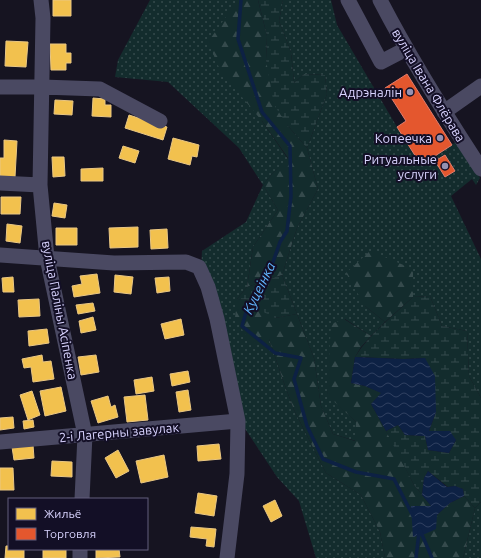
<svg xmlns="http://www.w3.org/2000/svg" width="481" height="558" viewBox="0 0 481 558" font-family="Ubuntu,sans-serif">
<defs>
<pattern id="grass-dots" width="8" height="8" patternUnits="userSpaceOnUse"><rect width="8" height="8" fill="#132c2d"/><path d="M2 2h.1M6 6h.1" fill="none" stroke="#354a4c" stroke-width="1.8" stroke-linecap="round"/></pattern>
<pattern id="forest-firs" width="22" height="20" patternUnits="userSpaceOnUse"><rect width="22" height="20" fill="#132c2d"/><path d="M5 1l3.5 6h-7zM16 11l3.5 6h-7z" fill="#354a4c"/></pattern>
<pattern id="wetland-marsh" width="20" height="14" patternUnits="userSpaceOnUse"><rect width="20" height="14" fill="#132c2d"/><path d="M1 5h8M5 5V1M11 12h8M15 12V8" fill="none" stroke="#354a4c"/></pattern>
<pattern id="water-waves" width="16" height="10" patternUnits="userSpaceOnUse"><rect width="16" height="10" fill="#0d2144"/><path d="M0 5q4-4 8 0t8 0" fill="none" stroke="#304060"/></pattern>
</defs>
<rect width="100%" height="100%" fill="#161421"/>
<path fill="url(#grass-dots)" d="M150,0H238L262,121L288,159L272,174L263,185L278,210L253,247L247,287L237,299L269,339L284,383L294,410L326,473L361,495L380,532L385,558H316L299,501L277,477L232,409L201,272L202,251L246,222L263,185L239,148L168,82L115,77L118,60Z
M283,0H331L337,25L397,127L421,164L456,142L480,178L476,185L472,179L451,196L481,259V398L469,376L467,331L442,326L430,296L413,297V269L365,306L385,322L371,336L345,319L327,394L356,422V441L333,434L321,406L314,358L282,275L297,228L318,189L307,148L327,94L325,75L304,74L294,83L291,52L279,21Z
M481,502V558H463L475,508Z"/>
<path fill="url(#forest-firs)" d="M238,0H258L267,36L266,60L288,126L307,148L318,189L297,228L282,275L247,287L253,247L278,210L263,185L272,174L288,158L262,121L221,72L208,42Z
M370,251L413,269V297L385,322L365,306L346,273Z
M237,299L257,300L275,318L297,314L314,358L321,406L333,434L355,441L356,422L327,395L331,324L344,319L371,336L361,347L355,357L351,383L365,386L382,393L371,404L394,445L414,485L431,506L437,515L450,503L464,496L475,508L463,558H385L380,532L361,495L326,473L294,410L284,383L269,339L251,344L235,318Z"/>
<path fill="url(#wetland-marsh)" d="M258,0H283L279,21L291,52L294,83L304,74L325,75L327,94L307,148L288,126L274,105L266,60L267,36Z
M282,275L297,314L275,318L260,310L257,300L237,299L247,287Z
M430,296L442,326L467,331L469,376L481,398V502L475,508L464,496L463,489L455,486L448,487L428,471L424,478L422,495L414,485L386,431L398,425L405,435L425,436L428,450L449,453L456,440L429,431L436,412L425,358L404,359L355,357C370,333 393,316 413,297Z"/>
<path fill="url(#water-waves)" d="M355,357L404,359L425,358L435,376L436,412L429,431H450L456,440L449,453L428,450L425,436L405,435L398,425L386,431L371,404L381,393L365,386L351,383Z
M428,471L447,487L455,486L463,489L464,496L450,503L437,515L436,529L425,534L413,537L411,506H431L422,495L424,478Z"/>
<path fill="#f2c14e" stroke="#eac783" d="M53,0H71V16H53Z
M6,41L28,42L26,67L5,66Z
M50,44H66V53H71V63H66V70H51Z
M93,98L105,99V105H111V117L92,116Z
M55,100L73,101L72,115L54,114Z
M129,115L167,127L163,140L125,128Z
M173,138L199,145L197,157L192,156L190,165L168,159Z
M4,140L17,141L15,177L0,176V158H4Z
M123,146L139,151L135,163L119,158Z
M52,157H64L65,176L53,177Z
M103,168V181H81V169Z
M1,197H21L20,214H1Z
M54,203L67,205L65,218L52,216Z
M7,224L22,226L20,243L6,241Z
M138,227V247L110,248L109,228Z
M56,228H77V245H56Z
M167,229L168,248L151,249L150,230Z
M97,274L100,293L74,297L72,286L82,284L80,276Z
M115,275L133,277L131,294L114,292Z
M13,277L14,292H3L2,278Z
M169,277L170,291L157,293L155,278Z
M39,299L40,316L19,317L18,300Z
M93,303L95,311L78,314L76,305Z
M93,317L96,330L81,333L79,321Z
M181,319L184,335L165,339L161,324Z
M47,329L49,343L29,346L28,331Z
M42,355L43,362L51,361L54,379L33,382L31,367L24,368L22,359Z
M96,355L99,372L81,375L78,357Z
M188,371L190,382L172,386L170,374Z
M152,377L154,391L136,394L134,380Z
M61,387L66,411L45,416L40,391Z
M188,390L191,410L179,412L176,392Z
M32,391L40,415L28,420L20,395Z
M145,395L148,420L127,422L124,397Z
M108,396L111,407L115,405L118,417L98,423L91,401Z
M13,417L14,428L0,430V418Z
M33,420L34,427L24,429L23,421Z
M219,444L221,459L198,461L197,446Z
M33,445L34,458L14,460L12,447Z
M118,450L129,471L116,478L105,458Z
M164,455L168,477L141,483L136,461Z
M52,461L72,462V477L51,476Z
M0,468H13L14,490H0Z
M198,493L217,496L214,516L195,513Z
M275,500L282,516L271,522L263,506Z
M191,527L216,529L214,547L206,546L207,539L190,537Z
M6,546H9V549H24V558H5Z
M43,549H66V558H43Z
M96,549H119L120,557L96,558Z"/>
<path fill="#e4572e" stroke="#e17c6d" d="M407,74L452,145L421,165L397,127L406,121L385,88Z
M445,155L455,171L445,177L435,161Z"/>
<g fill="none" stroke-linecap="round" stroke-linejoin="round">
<path stroke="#0d2144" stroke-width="3.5" d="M241,0L238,39L262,112L290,146L291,196L287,231L280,242L272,265L247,309L242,326L275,353L301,358L294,379L307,426L323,459L356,472L394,479L413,516
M420,530L432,558
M416,558L419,532"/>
<path stroke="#4a4962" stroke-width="15" d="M41,0L43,18L40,185L47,258L85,435L82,499
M348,0L381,62L406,49
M380,0C410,58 445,114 481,169
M0,87H42L100,89L160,121
M444,112L481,86
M0,183L40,185
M0,255L114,263L186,262L199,267L208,287L217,319L238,421L237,474L227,558
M0,442L238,421
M80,558V549"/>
</g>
<g fill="#9591b1" stroke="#130f26" stroke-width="1.5">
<circle cx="410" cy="92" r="4"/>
<circle cx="440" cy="138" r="4"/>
<circle cx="445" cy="166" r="4"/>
</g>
<g text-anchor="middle" stroke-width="4" stroke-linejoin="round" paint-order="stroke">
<g font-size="13" fill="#d9d4ff" stroke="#130f26">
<text transform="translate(429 85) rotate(59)" y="5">вуліца Івана Флёрава</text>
<text transform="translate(60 310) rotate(79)" y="5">вуліца Паліны Асіпенка</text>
<text transform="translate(119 432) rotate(-5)" y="5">2-і Лагерны завулак</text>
</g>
<g font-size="13" fill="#d9d4ff" stroke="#130f26" text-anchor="end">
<text x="402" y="97">Адрэналін</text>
<text x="432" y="143">Копеечка</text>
<text x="437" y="164">Ритуальные<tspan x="437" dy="15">услуги</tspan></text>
</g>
<g font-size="14" font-style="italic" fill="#62b6ff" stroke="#130f26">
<text transform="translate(259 288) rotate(-64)" y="5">Куцеінка</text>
</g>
</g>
<rect x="8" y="498" width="140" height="52" fill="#130f26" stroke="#625e7d"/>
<rect x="16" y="508" width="20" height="12" fill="#f2c14e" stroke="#625e7d"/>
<text x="44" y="518" font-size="12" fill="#d9d4ff">Жильё</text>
<rect x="16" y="528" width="20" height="12" fill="#e4572e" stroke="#625e7d"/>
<text x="44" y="538" font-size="12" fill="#d9d4ff">Торговля</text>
</svg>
